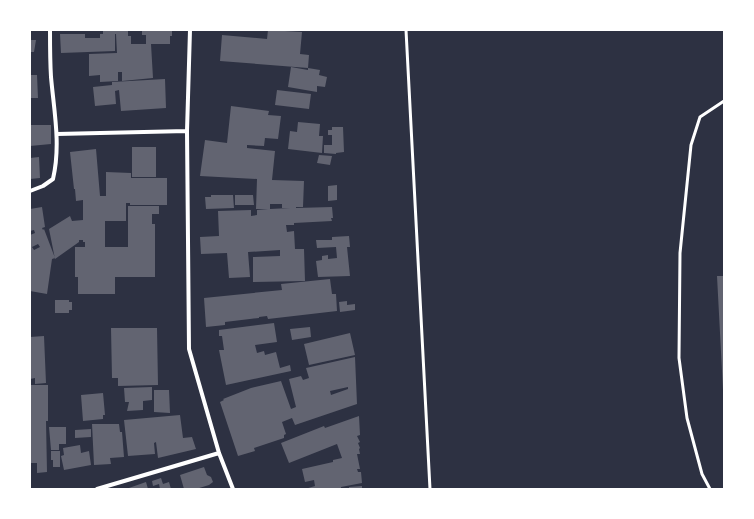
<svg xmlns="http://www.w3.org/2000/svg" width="754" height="519" viewBox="0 0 754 519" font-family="Roboto,sans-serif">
<rect width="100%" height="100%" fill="#2d3142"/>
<path fill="#626471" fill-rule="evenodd" d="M103,30H128V36H131V44H146V35H142V30H172V36H170V44H151L153,78L122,81V72H118V81L100,82V75L89,76V54L117,53L116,34H115V51L61,53L60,34H85V38H100V34H103Z
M268,30L302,32L300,54L309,55L308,68L220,61L222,35L267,39Z
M30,40H36L34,52H30Z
M291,67L308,70V68L320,70L319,75L327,77L325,87L317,86V92L288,87Z
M30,75H37L38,98H30Z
M165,79L166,108L121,111L119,90L115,91L116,104L95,106L93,87L112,85V82Z
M277,90L311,94L309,109L275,105Z
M231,106L269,111L268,115L281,116L278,139L265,138L264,146L247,145V148L275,151L272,180L304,181L303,207H296V208L332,207L333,218H331L332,221L294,223V225H286L287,232L294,231L295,249H304L305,281L253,282V257L280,256V250L248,252L250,277L229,278L227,253L201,254L200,237L219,236L218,211L251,210V216L257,215V210L268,209H256L257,179L200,176L205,140L227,143ZM270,204H282V208H290L270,209Z
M298,122L320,124L319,136H323L322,153L288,149L290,131L297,132Z
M30,125H51V144L30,146Z
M332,127H343L344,152L336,153V154L324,153V145H332V135H328V130H332Z
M132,147H156V177H132Z
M96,149L100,196H106V172L131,173V178H167V205H130V203H126V221H105V247H128V206H159V214H152V224H155V277H115V294H78V277H75V247H85V242H83V240H79V242L55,259L49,229L70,216L72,221L83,220V200L76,201L75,189H74L70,152Z
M319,155L332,156L330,165L317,163Z
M39,157L40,178L30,179V158Z
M337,185V200L328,201V186Z
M211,195H233L234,208L206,209L205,197H211Z
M235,195H253L254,205H235Z
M42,207L45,227L42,228L43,230L44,229L55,258L52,259L47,294L30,291V235L35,233L34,230L30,231V209ZM38,244L40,247L34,250L32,247Z
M349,236L350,247H347L350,276L318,277L316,261L322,260V256L328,255V259L337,258L336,247L317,248L316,240H332V237Z
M717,276H724V390H723Z
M330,279L332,294H336L337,311L268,319L267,316L259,317V318L225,322V325L206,327L204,298L282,290L281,284Z
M55,300H69V302H72V310H69V313H55Z
M347,301V305L355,304V310L340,312L339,302Z
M274,323L277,342L255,345L257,353L264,351L265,355L276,352L280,368L290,365L291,371L226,385L219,350H224L222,336H219V330Z
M310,327L311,337L292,340L290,329Z
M111,328H157L158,385L118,386V378H112Z
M350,333L355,355L309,365L304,344Z
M44,336L46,383L35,384V378L30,379V337Z
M355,357L357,404L295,425L292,418L282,422L286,434L284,435V438L254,448L255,451L238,456L220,402L224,400L223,399L251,388L281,381L291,409L296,407L289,379L301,376L303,380L309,378L306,368ZM348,387V389L331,395L330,391Z
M30,385H48V421H46L47,472L37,473V463H30Z
M152,387V400L143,401V410L127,411L129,402H125L124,388Z
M154,390H169L170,413L154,412Z
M103,393L105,415H103V419L83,421L81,395Z
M180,415L183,438L192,437L196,449L158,458L156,442L154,443L155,454L128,456L124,420Z
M359,416L360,435L357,436L360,442L358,443L360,448L359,449L360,454H357L360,469H357L358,472H361L362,483L341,487V489H305L315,486L314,480L305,482L302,469L333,462V460L342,458L337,444L289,463L281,443L324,426L325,428Z
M92,424H119L120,432H122L124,457L110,458L111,464L94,465Z
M49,427H66V444H59V450H51Z
M91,429V437L75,438V430Z
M80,445L81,453L89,451L91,465L64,470L61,456L64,455L63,448Z
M51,451H60V467H53V460H51Z
M204,467L207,475L211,477L213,482L209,485L196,489H184L180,475Z
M161,478L163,484L169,482L171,489H160L159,484L153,486L152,481Z
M146,482L148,489H126Z
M362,486V489H349V487Z"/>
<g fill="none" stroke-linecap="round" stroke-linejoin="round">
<path stroke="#fff" stroke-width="3" d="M406,30L430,489
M710,489L702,474L687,418L679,358L680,253L691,145L700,117L724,101"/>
<path stroke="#fff" stroke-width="4" d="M190,30L187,131L189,349L219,453L233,489
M57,134L187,131
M30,191L43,186L53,179C61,145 54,111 51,77C50,61 50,46 50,30
M97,489L219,453"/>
</g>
<rect width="754" height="519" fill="none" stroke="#ffffff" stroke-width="62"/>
</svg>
